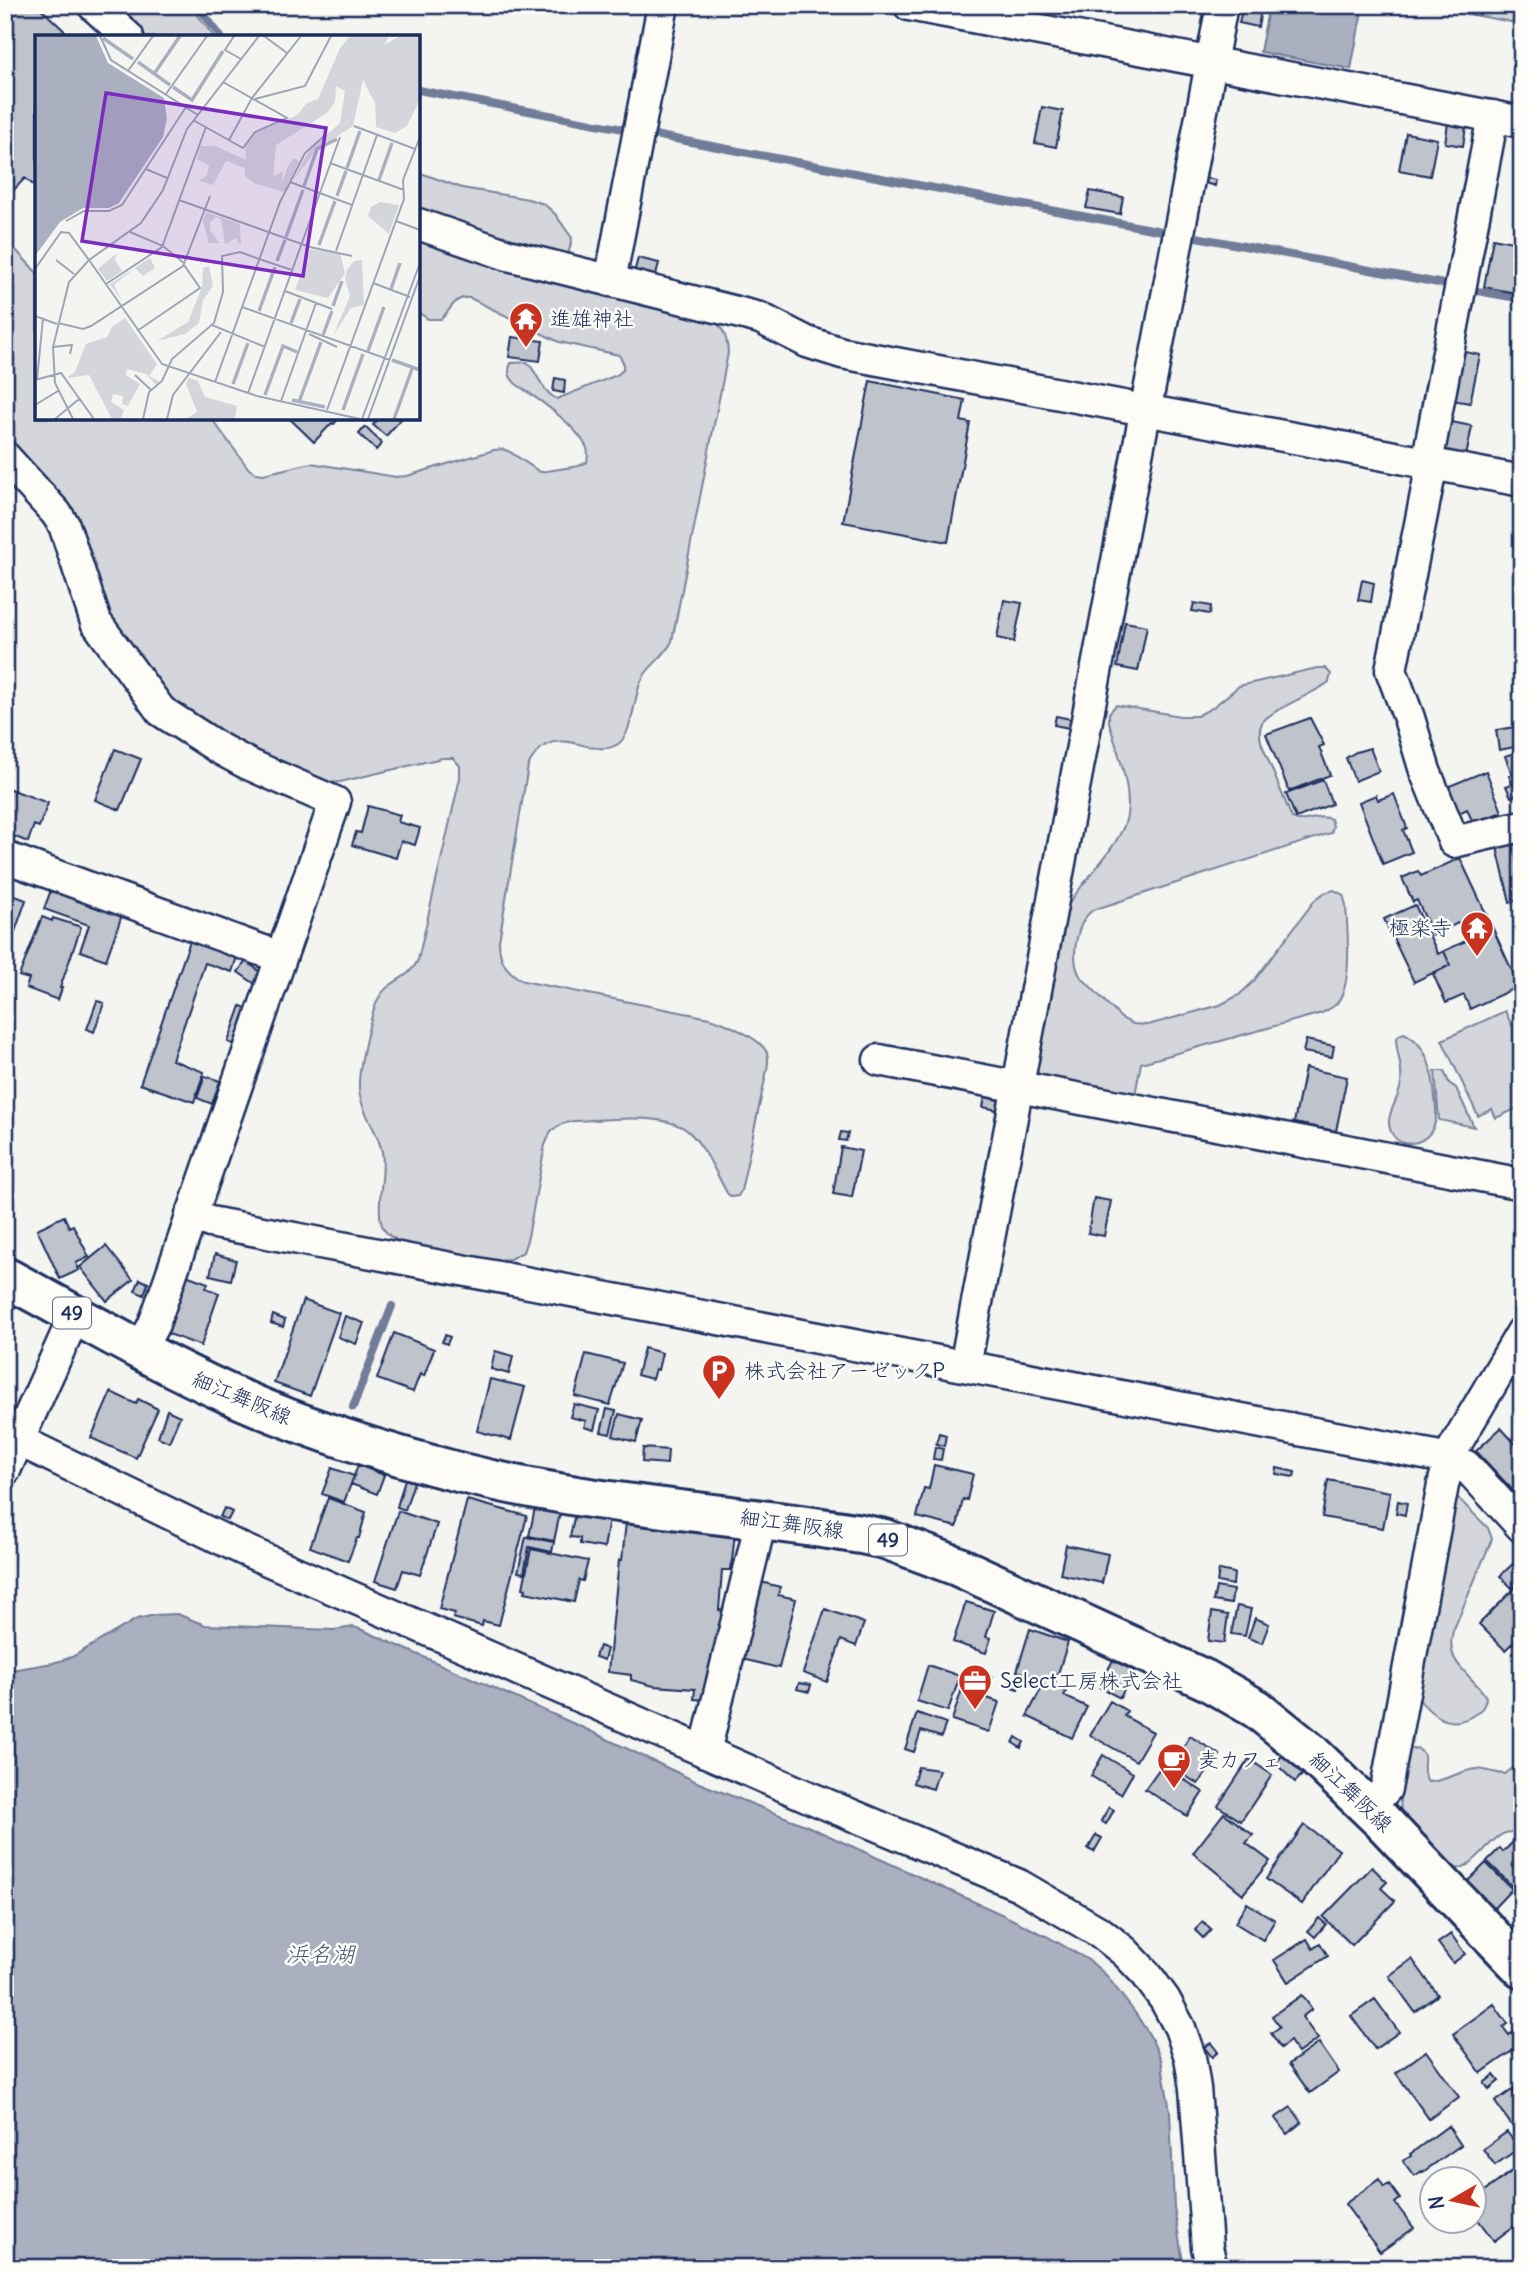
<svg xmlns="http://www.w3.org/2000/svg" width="1527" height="2273" viewBox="0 0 1527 2273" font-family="Delius,'Klee One',sans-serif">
<rect width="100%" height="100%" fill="#f4f4f1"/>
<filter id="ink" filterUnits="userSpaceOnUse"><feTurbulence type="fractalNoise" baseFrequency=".0143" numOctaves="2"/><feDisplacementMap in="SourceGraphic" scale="14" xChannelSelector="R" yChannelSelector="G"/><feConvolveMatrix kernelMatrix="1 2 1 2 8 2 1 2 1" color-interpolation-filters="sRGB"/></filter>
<g filter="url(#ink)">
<path fill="#d4d6db" stroke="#78829c" stroke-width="2" d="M105,5H190L214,37H140Z
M1421,5H1522V24Z
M418,172L462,188L528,199L544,204L555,214L572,238L568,256L418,216Z
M418,232L710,317C724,327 727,337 728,353L672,641C664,659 646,666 640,684C634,699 632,735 618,744C590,762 554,715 528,766L499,941C499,961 506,971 523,981L710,1018C724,1022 756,1037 764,1048C770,1055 768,1062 767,1070L741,1191L738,1196L731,1197L727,1193C716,1173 706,1149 690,1133C668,1111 604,1120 574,1121L562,1124L551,1131L545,1145L528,1237L523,1252L510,1259L493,1260L403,1243C392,1238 384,1234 381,1222C376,1199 386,1175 382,1152C378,1130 360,1111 359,1088C358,1069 369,1022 376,1004C385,979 408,982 418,960L460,778V766L453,758H442L340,782L323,783L307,780L179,713L113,629L64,507L5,442V238L37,273V418H211L249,469L256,473L264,474L311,463L396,477L407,476L494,450L503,449L510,452L540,472L579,466L587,462C588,457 589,451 586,446C573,422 538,399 516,384C509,377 507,372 511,363L527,362C538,373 542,392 557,399L617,375L623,370V362L619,355L559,342L470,298C453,296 452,310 441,319H428L418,312Z
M1317,668H1325L1331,674L1329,682C1314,694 1270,710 1262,723C1258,730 1260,738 1262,745L1292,818C1308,825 1316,813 1331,819L1333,826L1331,833L1093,910C1076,922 1070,958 1080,976L1121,1018L1133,1024L1148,1025L1220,1005L1239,995L1253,982L1315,900L1324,893L1334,890L1343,895L1346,905C1347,930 1354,986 1336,1004C1333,1008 1326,1010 1322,1013L1141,1063L1135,1095L1045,1078L1039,1074L1035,1067L1063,912C1079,885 1116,850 1125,823C1135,795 1117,751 1109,722V713L1116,705L1180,716H1197L1212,708L1239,686Z
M1505,1011L1522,1046V1106L1496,1118L1492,1109L1478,1116L1442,1040Z
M1404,1033C1429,1045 1433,1074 1435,1098C1436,1109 1438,1120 1432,1130C1423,1146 1397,1150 1390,1129C1385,1114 1400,1098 1401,1083C1403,1068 1397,1054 1396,1040L1399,1035Z
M1435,1071H1444L1449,1083L1456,1088L1474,1127L1439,1120Z
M1458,1498L1488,1528L1492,1539L1453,1631C1444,1665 1471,1672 1486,1697C1485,1706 1482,1710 1474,1715C1450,1730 1433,1717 1417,1697L1451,1499Z
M1417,1748L1424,1754C1425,1764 1421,1774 1428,1782C1445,1782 1460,1770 1477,1769C1486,1769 1496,1774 1505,1774L1522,1761V1835C1495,1819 1481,1869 1454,1869L1406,1821L1401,1811L1399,1788L1404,1757L1409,1750Z"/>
<path fill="#aab0bf" stroke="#717c98" stroke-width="2" d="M1269,5H1332L1362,11L1351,69L1260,52Z
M177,1614L205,1625L334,1630L354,1627L365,1631L588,1730L699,1783L805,1825L1001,1914L1048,1937L1090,1961L1106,1975L1136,2014L1150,2036L1161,2059L1170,2111L1174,2207L1184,2268H5V1671L53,1663L72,1657L137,1619L155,1615Z"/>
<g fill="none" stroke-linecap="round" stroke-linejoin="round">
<path stroke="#717c98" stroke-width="8" d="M197,5L221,37
M418,90L623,129
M654,135L1167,232
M1191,236L1449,285
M1472,290L1522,299
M353,1407L392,1306"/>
</g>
<path fill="#bfc3cc" stroke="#1b2f5e" stroke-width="2" d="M5,5H37L71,37H37V188L25,178L11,193L5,188Z
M1243,5H1262L1258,27L1239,23Z
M1042,107L1063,111L1056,147L1035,143Z
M1448,123L1466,127L1463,146L1445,143Z
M1406,133L1437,139L1430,176L1399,170Z
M1206,178L1216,180L1215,186L1205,183Z
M1090,191L1123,197L1120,214L1086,208Z
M1493,238L1522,244V279H1519L1516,293L1484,287Z
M638,258L659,263L655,278L634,273Z
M512,337L543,341L540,361L509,357Z
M1461,351L1480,355L1470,403L1452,400Z
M555,378L565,380L564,393L553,391Z
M870,381L965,400L961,421L970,423L948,542L843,522Z
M289,418H339L334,424L332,423L314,442Z
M379,418H400L401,419L386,436L373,425Z
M1446,421L1472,426L1466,457L1441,452Z
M365,427L382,443L376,450L359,434Z
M1362,580L1374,583L1371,602L1358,600Z
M1004,600L1022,603L1014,642L997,638Z
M1194,603L1211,606L1210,614L1192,611Z
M1125,622L1147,626L1138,671L1117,667Z
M1056,716L1071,719L1069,728L1054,725Z
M1310,718L1324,745L1319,747L1330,775L1289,791L1266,734Z
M1522,726L1520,746L1499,750L1496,730Z
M1370,748L1379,771L1355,781L1346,758L1356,752Z
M115,749L141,759L120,810L95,800Z
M1522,750V794L1521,793L1511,797L1506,786L1512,784L1509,776L1512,774L1505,756Z
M1486,771L1502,812L1473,823L1467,809L1457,814L1447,787Z
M1323,780L1332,804L1296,818L1286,794Z
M10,789L48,803L39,827L34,825L28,842L5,833V801Z
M1394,794L1407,828L1403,830L1412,852L1383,864L1359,802L1376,795L1378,800Z
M368,806L400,815L398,822L420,828L415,845L401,841L396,858L352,845L356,832L361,833Z
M1522,837V900L1510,902L1496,843Z
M1460,858L1489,920L1465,931L1460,922L1433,935L1417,900L1413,902L1402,878L1418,871L1421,876Z
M51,890L122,915L106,960L80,951L89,925L44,909Z
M5,892L26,900L5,960Z
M1415,905L1438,954L1444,951L1450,965L1414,982L1384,919Z
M42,917L52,921L53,918L81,927L60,988H62L58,1000L26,988L29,979L19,976Z
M1489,920L1519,986L1470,1009L1464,995L1446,1003L1433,974L1450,965L1444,951L1468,940L1465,931Z
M191,938L238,954L232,972L205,963L172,1060L204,1072L194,1102L140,1084Z
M246,961L263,974L255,984L238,972Z
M97,1001L104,1003L94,1032L87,1029Z
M241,1006L249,1009L237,1046L228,1042Z
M1522,1008V1028L1516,1015L1520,1012L1519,1010Z
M1306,1040L1334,1046L1332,1057L1303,1052Z
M1305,1068L1347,1077L1336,1131L1294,1123Z
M205,1076L220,1081L212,1104L197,1098Z
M985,1097L999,1100L997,1110L983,1107Z
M841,1132L848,1133L846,1141L839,1140Z
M841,1147L861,1151L852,1197L833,1194Z
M1094,1198L1111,1201L1104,1236L1088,1233Z
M64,1216L69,1227L73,1225L89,1257L76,1263L79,1270L60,1279L37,1229Z
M106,1246L133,1280L107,1301L80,1267Z
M215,1254L236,1260L231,1280L210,1275Z
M186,1275L208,1283L206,1288L219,1293L201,1346L166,1333Z
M140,1279L148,1283L144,1295L135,1291Z
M303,1300L339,1313L310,1396L274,1383Z
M273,1315L285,1320L283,1327L271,1323Z
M345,1316L364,1323L356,1344L338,1337Z
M394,1333L434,1349L424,1376L420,1374L413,1392L377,1379Z
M445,1335L450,1337L447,1344L442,1342Z
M644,1348L662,1353L658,1370L655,1369L652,1379L637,1375Z
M495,1351L513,1356L509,1374L491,1369Z
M586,1354L623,1363L610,1405L575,1396Z
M490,1379L525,1387L511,1440L477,1431Z
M111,1392L136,1404L138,1399L158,1409L136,1458L91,1438Z
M574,1404L599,1410L594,1430L584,1427L586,1421L570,1417Z
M607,1409L616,1411L610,1434L601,1432Z
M167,1410L180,1416L169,1442L158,1437Z
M619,1414L642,1420L636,1442L613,1436Z
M1501,1428L1522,1451V1496L1520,1498L1476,1451Z
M939,1433L946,1435L944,1446L936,1444Z
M935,1447L943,1449L941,1460L933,1459Z
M643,1448L668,1450L667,1464L642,1462Z
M358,1465L384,1475L377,1494L351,1484Z
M934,1465L973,1474L967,1500L963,1499L957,1527L917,1517L924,1488L929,1489Z
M332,1468L354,1476L344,1502L322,1494Z
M1277,1468L1295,1472L1294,1477L1276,1474Z
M405,1479L414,1482L405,1510L397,1507Z
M1328,1480L1390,1492L1383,1528L1322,1517Z
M328,1498L366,1512L359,1538H357L348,1561L310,1547Z
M467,1500L527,1516L499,1625L483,1621L482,1626L453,1618L455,1613L439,1609Z
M1398,1501L1407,1503L1405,1515L1396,1513Z
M224,1508L232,1512L228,1520L220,1517Z
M535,1508L560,1513L554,1541L529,1536Z
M398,1511L437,1524L420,1575L403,1570L397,1588L375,1581Z
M575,1513L609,1520L604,1548L580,1544V1538L570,1537Z
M626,1522L735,1532L731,1570H722L719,1610L728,1611L707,1700L694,1699L695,1689L654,1686L631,1680V1675L608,1672L619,1560H622Z
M526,1537L554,1542L552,1552L529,1547L524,1573L518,1572Z
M1066,1545L1108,1554L1102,1583L1060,1574Z
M531,1549L588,1561L583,1581L579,1580L574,1602L525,1592L526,1589L523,1588Z
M1521,1556L1522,1578L1512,1588L1500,1576Z
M1219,1570L1234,1573L1233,1585L1217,1582Z
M1522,1581V1629L1519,1632L1521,1635L1505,1650L1479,1624Z
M761,1582L780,1587L778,1595L796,1599L779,1668L742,1659Z
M1216,1587L1233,1590L1231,1604L1213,1601Z
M966,1602L994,1611L986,1637L991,1638L986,1653L953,1642Z
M1237,1606L1251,1609L1245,1636L1231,1634Z
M825,1609L864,1623L856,1646L841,1640L827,1682L803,1673Z
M1212,1612L1228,1615L1224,1643L1208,1641Z
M1255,1618L1269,1624L1262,1643L1248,1638Z
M1030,1629L1068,1642L1055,1683L1017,1671Z
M599,1646L607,1649L604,1660L595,1657Z
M1113,1660L1134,1671L1120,1698L1099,1687Z
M928,1665L960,1676L948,1711L917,1701Z
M968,1670L991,1677L984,1697L999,1702L989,1732L952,1720Z
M1012,1677L1021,1679L1018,1689L1009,1686Z
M799,1683L811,1685L809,1692L797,1689Z
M1043,1685L1053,1690L1055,1686L1066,1692L1064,1696L1087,1707L1072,1738L1027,1716Z
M1110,1701L1127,1711L1124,1716L1153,1732L1136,1761L1090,1735Z
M917,1713L946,1723L941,1737L921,1731L914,1752L905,1749Z
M1190,1736L1220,1755L1198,1784L1164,1762L1175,1745L1182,1749Z
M1016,1737L1024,1742L1021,1748L1013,1743Z
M1103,1755L1133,1773L1121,1794L1091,1776Z
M1283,1755L1303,1774L1295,1782L1275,1763Z
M1249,1759L1272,1775L1241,1821L1218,1806Z
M1162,1765L1203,1792L1187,1816L1145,1789Z
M918,1767L939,1770L933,1789L913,1783Z
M1109,1807L1114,1810L1106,1824L1101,1821Z
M1224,1813L1253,1835L1246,1843L1270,1861L1243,1894L1193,1853Z
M1304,1825L1339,1850L1302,1904L1266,1879Z
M1096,1835L1102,1838L1094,1852L1088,1849Z
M1519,1836L1522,1839V1883L1515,1889L1487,1861L1500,1848L1503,1852Z
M1486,1863L1512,1889L1492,1910L1466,1883Z
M1372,1867L1387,1882L1381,1888L1395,1901L1352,1945L1323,1917Z
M1247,1903L1275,1920L1263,1940L1235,1923Z
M1319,1918L1326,1924L1315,1937L1308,1931Z
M1203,1922L1211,1930L1203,1938L1195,1930Z
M1451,1934L1465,1954L1453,1963L1438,1943Z
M1307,1939L1313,1949L1320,1943L1328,1956L1288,1982L1274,1960Z
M1412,1959L1438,1995L1415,2012L1389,1976Z
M1302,1995L1312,2009L1302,2017L1318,2039L1298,2053L1290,2041L1281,2048L1271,2033L1280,2027L1272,2016Z
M1375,1999L1399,2032L1375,2049L1351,2016Z
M1494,2004L1508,2024L1503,2027L1509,2035L1515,2030L1522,2039V2044L1481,2073L1453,2034Z
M1211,2043L1218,2052L1212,2057L1204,2047Z
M1319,2043L1339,2072L1310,2093L1289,2064Z
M1426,2051L1459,2097L1429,2119L1396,2073Z
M1494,2075L1499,2081L1489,2089L1484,2083Z
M1522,2083V2101L1513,2089Z
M1512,2090L1522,2104V2131L1518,2134L1495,2102Z
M1291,2107L1302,2122L1287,2134L1275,2118Z
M1448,2126L1461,2145L1423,2172L1422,2171L1414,2176L1403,2161L1411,2156L1410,2154Z
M1507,2132L1519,2148L1495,2165L1483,2149Z
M1522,2164V2220L1494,2241L1474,2214V2199Z
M1379,2179L1384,2187L1389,2184L1400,2199L1395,2203L1414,2228L1380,2252L1345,2204Z
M1351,2257L1359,2268H1336Z"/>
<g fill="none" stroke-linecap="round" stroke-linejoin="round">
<g stroke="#1b2f5e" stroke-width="35">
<path id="minor" d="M93,5L128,37
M909,5L1522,122
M418,224L508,255L760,318L807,342L842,353L1522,481
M610,281L663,5
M5,457L56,513L64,525L96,622L161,711L220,749L248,764L335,802L154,1324L140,1350
M1427,463L1493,116
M1432,464L1391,670L1409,718L1425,771L1454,842L1522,826
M5,857L280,957
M879,1060L1522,1184
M191,1215L210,1222L1435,1456L1465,1465L1522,1527
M965,1366L1222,5
M18,1440L242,1549L809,1797L1019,1885L1101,1933L1125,1952L1147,1975L1165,2000L1180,2028L1190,2057L1195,2088L1207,2247L1212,2268
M5,1470L75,1315
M705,1752L757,1537L759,1520
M1368,1808L1386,1789L1443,1485L1452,1451L1522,1332"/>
</g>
<g stroke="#1b2f5e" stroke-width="44">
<path id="primary" d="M5,1277C80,1317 153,1360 231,1395C305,1428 383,1453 462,1473C593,1506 728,1512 861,1534L885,1539L957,1566L1206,1680L1257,1709L1309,1751L1381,1820L1522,1968"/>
</g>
<use href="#minor" stroke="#fdfcf7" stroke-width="30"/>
<use href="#primary" stroke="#fdfcf7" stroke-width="38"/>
</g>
</g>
<defs>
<g id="temple-pin" transform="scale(1.75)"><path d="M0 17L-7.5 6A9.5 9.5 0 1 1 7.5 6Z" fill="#c8321e" stroke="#fdfcf7"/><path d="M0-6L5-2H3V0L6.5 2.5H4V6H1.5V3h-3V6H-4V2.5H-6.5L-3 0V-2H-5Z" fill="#fff"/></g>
<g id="parking-pin" transform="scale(1.75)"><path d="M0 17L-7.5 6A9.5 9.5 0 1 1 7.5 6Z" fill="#c8321e" stroke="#fdfcf7"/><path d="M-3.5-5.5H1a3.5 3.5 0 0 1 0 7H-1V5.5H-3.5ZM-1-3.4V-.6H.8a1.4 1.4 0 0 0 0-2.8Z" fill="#fff"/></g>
<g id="office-pin" transform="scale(1.75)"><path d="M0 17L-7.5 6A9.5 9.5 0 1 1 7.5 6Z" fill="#c8321e" stroke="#fdfcf7"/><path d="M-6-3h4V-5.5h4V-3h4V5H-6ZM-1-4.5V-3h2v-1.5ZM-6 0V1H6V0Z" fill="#fff"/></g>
<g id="cafe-pin" transform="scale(1.75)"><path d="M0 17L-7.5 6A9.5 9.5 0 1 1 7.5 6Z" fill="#c8321e" stroke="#fdfcf7"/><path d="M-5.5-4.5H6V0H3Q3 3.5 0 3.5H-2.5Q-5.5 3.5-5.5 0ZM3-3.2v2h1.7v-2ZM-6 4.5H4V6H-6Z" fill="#fff"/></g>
</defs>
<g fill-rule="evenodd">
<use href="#temple-pin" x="526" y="319"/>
<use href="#temple-pin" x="1477" y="928"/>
<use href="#parking-pin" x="719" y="1371"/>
<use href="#office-pin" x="975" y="1681"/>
<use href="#cafe-pin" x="1174" y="1760"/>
</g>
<g text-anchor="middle" stroke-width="5" stroke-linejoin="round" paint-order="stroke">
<g fill="#fdfcf7" stroke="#5f6c8c" stroke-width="2">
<rect x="53" y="1297.5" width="38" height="31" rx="5"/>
<rect x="869" y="1524.5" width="38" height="31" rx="5"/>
</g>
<g font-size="19" font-weight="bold" fill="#1b2f5e">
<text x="72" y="1320">49</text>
<text x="888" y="1547">49</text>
</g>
<g font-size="21" fill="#1b2f5e" stroke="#fdfcf7" text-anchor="start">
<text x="550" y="326">進雄神社</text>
<text x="1452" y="935" text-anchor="end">極楽寺</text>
<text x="744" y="1378">株式会社アーゼックP</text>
<text x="1000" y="1688">Select工房株式会社</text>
<text x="1198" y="1767">麦カフェ</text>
</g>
<g font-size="21" fill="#1b2f5e" stroke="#fdfcf7">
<text transform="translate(242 1398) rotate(23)" y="7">細江舞阪線</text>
<text transform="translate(792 1524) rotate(8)" y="7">細江舞阪線</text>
<text transform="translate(1351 1792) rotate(44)" y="7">細江舞阪線</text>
</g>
<g font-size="23" font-style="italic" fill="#46567b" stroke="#fdfcf7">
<text x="320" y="1962">浜名湖</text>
</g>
</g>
<g transform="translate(35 35)">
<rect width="385" height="385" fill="#f4f4f1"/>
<path d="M315,1H354L349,10L365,1H385V64L372,91L360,98L341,92L340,68L328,45L318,91L282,114L259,144L276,113L305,88L310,56L301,51L300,67L292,78L241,110L238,142L248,136L247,147L254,129L259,123L264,126L249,157L219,148L210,141V133L191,126L178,150L164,146L172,140L174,130L162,124L165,111H180L211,125L210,112L220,98L262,80L272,68L283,64L305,13ZM345,167L364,170L354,199L333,181L336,172ZM171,177L205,189L206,211L201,203L190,209L186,184L181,182L175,187V195L184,208H174L168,186ZM275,214L305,218L310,238L293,263L260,255ZM82,218L80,225L87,236L72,246L63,234ZM115,223L120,233L108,241L100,233L79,250L88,268L75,249ZM327,225L329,270L316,273L298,301L315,261L310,244L312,235L319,226ZM174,231L178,251L168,265L164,288L150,299L122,306L153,287L167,252L168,233ZM90,283L122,329L114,341L125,347L121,350L111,339L92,334L91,340L105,349L93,371L87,369L88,361L78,359L76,367L89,375L86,384H77L54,340L32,343L40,337L51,309L72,302L77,292ZM154,343L163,346L170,362L202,371L200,384H151L162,377L151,349Z" fill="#d4d6db"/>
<path d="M0,1H61L73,28L129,63L132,83L128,102L84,168L74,173H48L25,187L0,221Z" fill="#aab0bf"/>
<path fill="none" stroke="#aab0bf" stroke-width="3.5" d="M68,3L98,24M103,27L135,50M119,39L145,1M138,52L157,65L188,16M312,133L325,96M344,145L357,108M269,151L282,114L302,104M302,161L311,136M251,202L268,155M284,210L300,166M242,226L250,205M356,254L365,228M298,271L307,246M224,276L240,232M256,288L265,264M288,300L297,276M333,316L349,272M357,325L385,335M198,349L213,308M230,360L248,311L262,317M257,365L290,372M264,367L286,307M308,375L328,319M359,384L377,334"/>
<path fill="none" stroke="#9da5b6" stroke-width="2" d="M65,1L76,25L163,80M199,1L190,15L206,24M229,1L252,18M93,36L118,1M131,59L172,1M220,64L270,51L296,1M158,85L208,113L220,97L252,83L188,47M319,91L380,114M194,105L217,63L266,1M295,128L369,155M111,134L132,143M255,147L317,170M144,165L275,212L317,221M31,186L49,176H74L87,170L151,72M361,186L385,195M95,197L128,211L150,229M301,216L342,100M224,224L257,235M21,225L39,239M0,234L26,197L34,198L54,225L106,188L128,155L152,94L224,1M338,248L375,262M71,249L127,212L171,92M250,256L297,274M207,272L355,325M0,281L22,289M23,288L48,294L56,291L148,231L175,161M177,290L230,312M102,296L165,253L149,230M274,299L302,312M18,312L37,310L35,319M100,340L116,355M0,345L26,338L59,384M2,345L8,283M180,347L245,167L270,118L289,101M213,358L305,102M246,366L281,268M0,370L23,356M292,375L369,164L368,145L385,102M20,384L44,364M38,384L20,348L18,312L34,247L54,225L127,329L222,361L325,384M108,384L114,357L127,346L137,324L179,288L188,257L187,221L205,217L224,224M132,384L138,360L186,297M327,384L385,228M333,384L385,241"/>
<path fill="#7b2cbf" fill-opacity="0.15" stroke="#7b2cbf" stroke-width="3.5" d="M71,58L291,93L268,241L47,206Z"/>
<rect width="385" height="385" fill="none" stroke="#1b2f5e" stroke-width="3.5"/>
</g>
<rect width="1527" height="2273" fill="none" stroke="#fdfcf7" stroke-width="28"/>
<rect x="14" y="14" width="1499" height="2245" fill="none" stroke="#1b2f5e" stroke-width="2.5" filter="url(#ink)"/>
<g transform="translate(1453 2200) rotate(261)"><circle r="33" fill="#fdfcf7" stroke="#a3aaba" stroke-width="2"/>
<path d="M0-5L12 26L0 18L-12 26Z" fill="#c8321e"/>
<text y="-10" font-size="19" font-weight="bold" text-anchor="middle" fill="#1b2f5e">N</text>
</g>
</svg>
